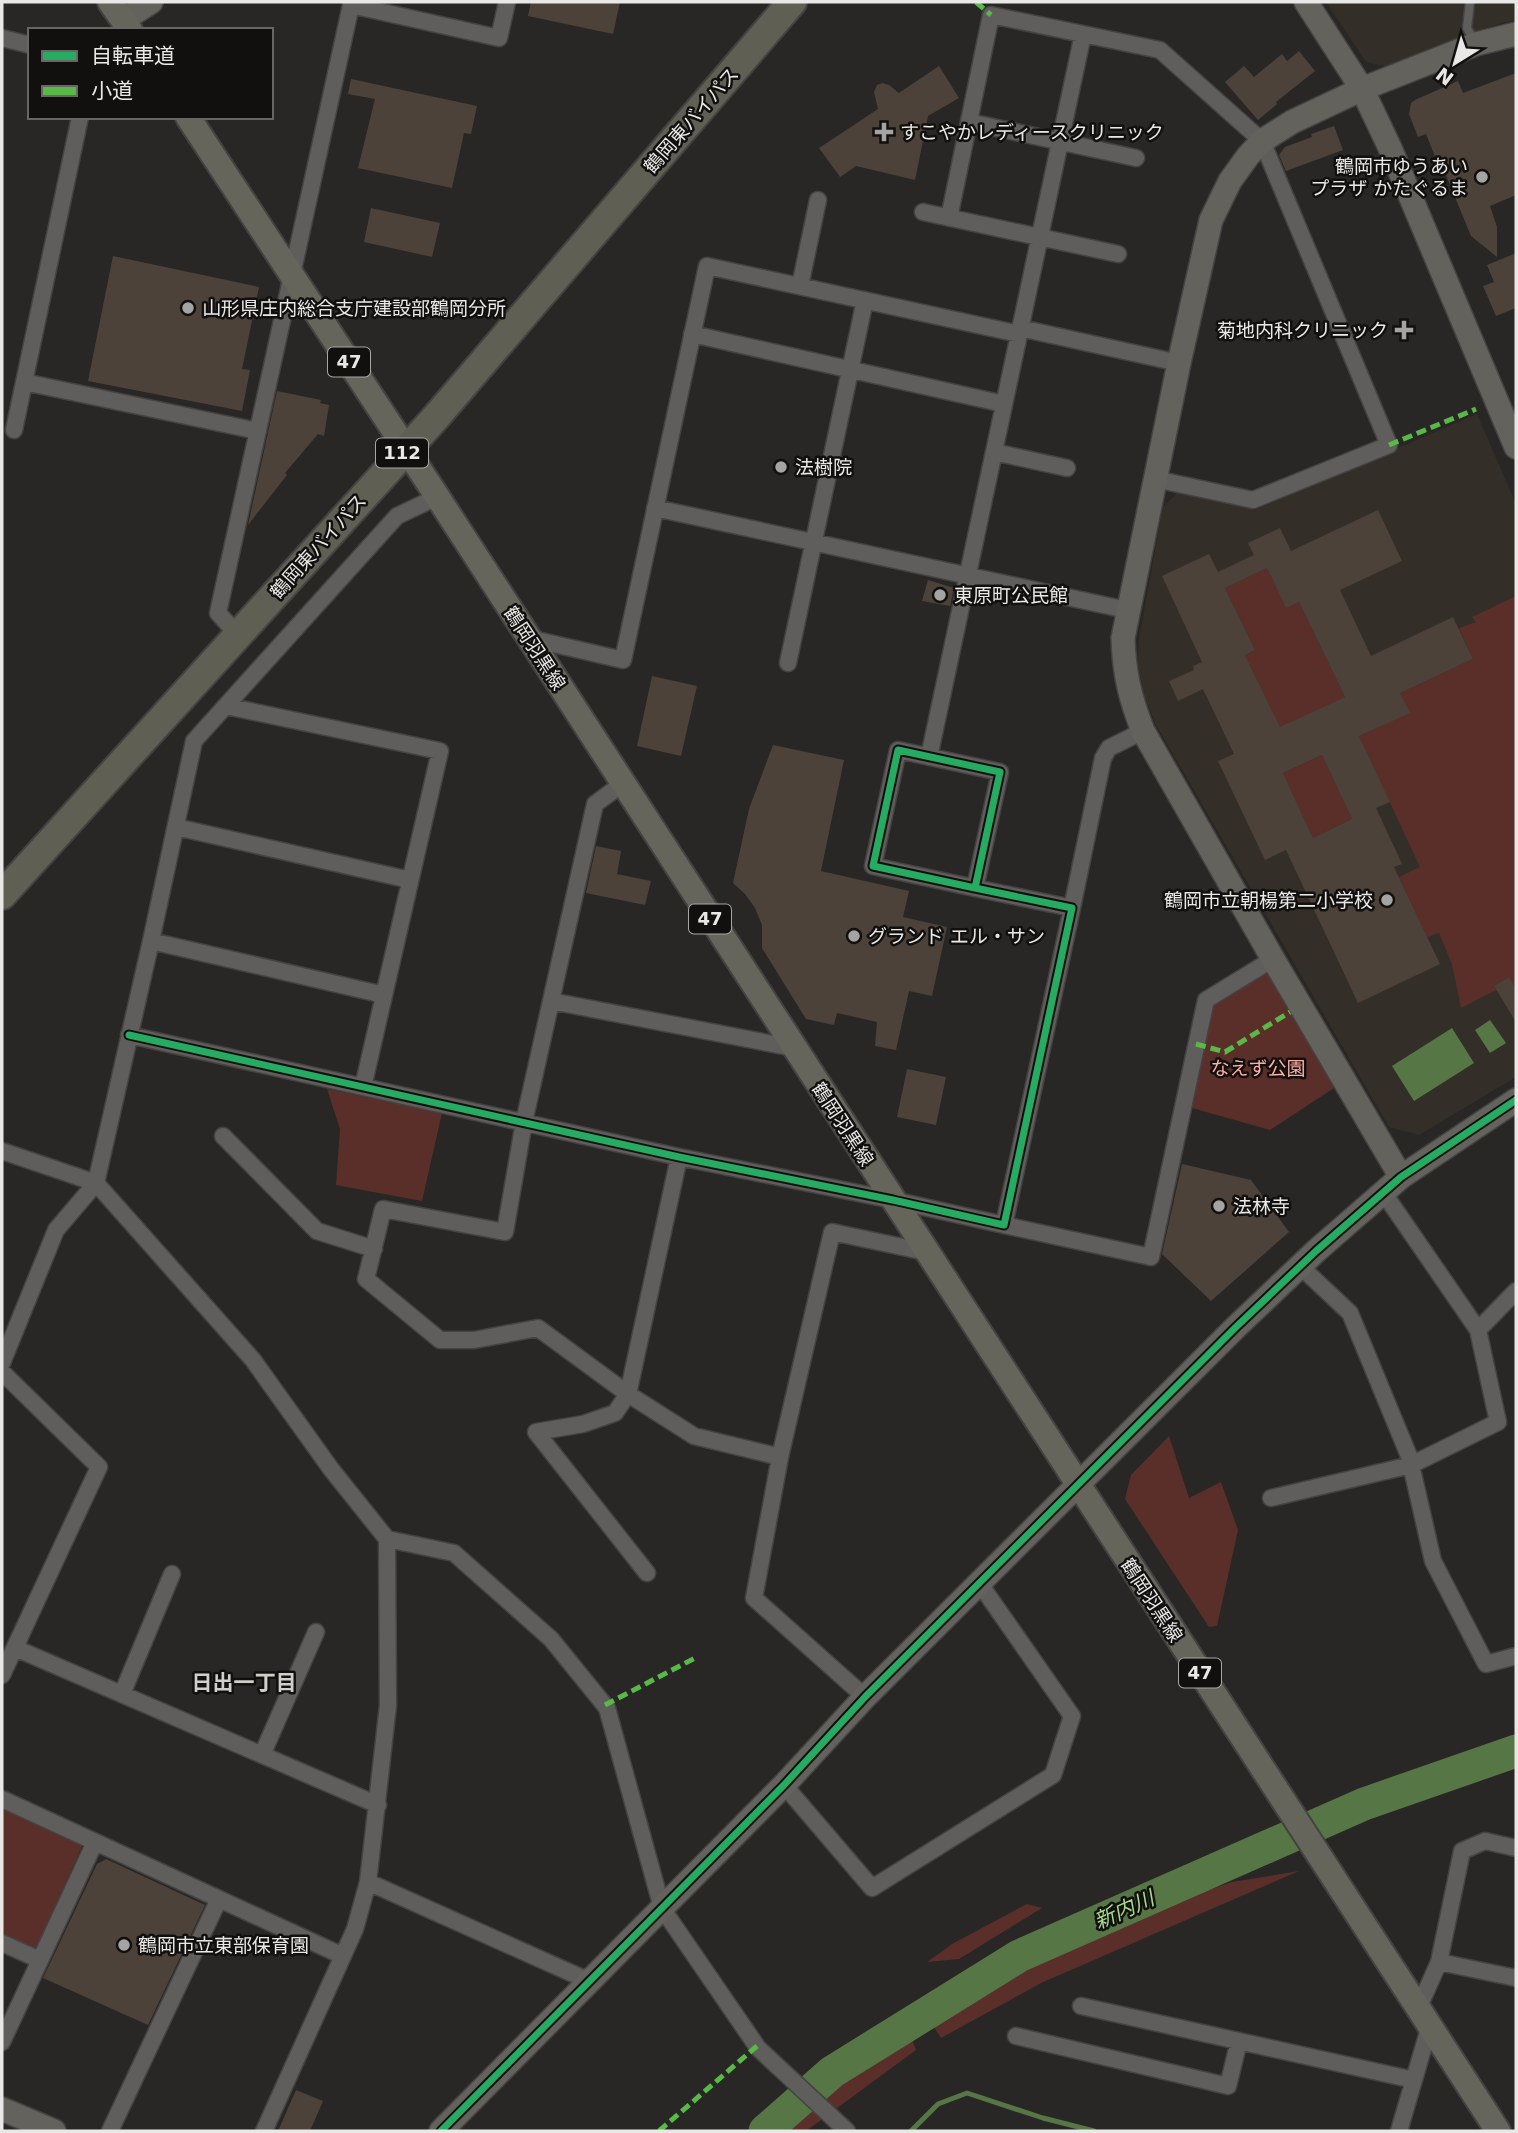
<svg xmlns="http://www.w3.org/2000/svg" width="1518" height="2133" viewBox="0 0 1518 2133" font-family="'DejaVu Sans','Noto Sans JP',sans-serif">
<rect width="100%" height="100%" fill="#282725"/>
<path fill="#332f28" d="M1326,2H1516V20L1501,23L1474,32L1393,68L1366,62Z
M1477,414L1516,504V1077L1419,1135L1389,1127L1155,723L1144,694L1138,666L1139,639L1163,507L1177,493L1255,510Z"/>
<path fill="#5a2f2a" d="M1267,568L1286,607L1299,602L1345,697L1303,717L1290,748L1245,655L1255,650L1225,588Z
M1516,596V988L1509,977L1494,986L1496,990L1461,1008L1452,964L1439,933L1427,937L1399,877L1420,867L1359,736L1409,713L1400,693L1473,659L1459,628L1476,622L1472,617Z
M1322,755L1352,819L1313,838L1283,773Z
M1270,969L1334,1088L1270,1130L1192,1108L1214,1003Z
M327,1089L442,1113L422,1201L336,1185L340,1129Z
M1169,1436L1189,1498L1221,1482L1238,1530L1217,1626L1209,1627L1125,1499L1131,1475Z
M2,1806L83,1844L36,1949L2,1934Z
M1299,1871L1041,1983L941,2038L930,2021L1030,1959L1114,1923L1232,1882Z
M1027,1904L1042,1908L959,1959L927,1962L952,1944Z
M909,2032L916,2050L806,2131H776L851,2066Z"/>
<path fill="#567645" d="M1490,1020L1506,1043L1490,1053L1475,1030Z
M1452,1028L1474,1063L1414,1101L1392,1066Z"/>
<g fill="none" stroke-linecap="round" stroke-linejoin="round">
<path stroke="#567645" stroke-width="5" d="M911,2131L938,2104L967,2093L1043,2118L1094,2131"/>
<path stroke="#567645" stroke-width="33" d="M765,2131L832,2072L1019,1956L1364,1804L1516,1751"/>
</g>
<path fill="#4c423a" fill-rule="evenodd" d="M531,2H620L613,34L528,16Z
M1299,51L1315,71L1276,102L1277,104L1258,120L1225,82L1244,66L1254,77L1282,54L1287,61Z
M939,66L959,98L928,116L915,180L856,166L840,177L819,148L878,109L874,92L877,85L882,83L889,85L899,93Z
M1516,73V195L1490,206L1497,227V257L1471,236L1439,158L1436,159L1426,134L1418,137L1409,114L1411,103L1415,100L1458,81L1463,93Z
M351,79L477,106L471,134L464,133L452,188L358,168L375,99L348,94Z
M1334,126L1343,150L1286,171L1279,155L1285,147L1312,137L1311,134Z
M371,208L440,223L432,257L364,242Z
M1516,253V308L1496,316L1483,286L1494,282L1487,265Z
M113,256L259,287L242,369L250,370L242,411L88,381Z
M277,391L321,400L320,403L329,405L324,436L318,434L285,473L287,475L248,525Z
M1378,510L1402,561L1340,590L1371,656L1453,617L1473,659L1400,693L1410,713L1359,736L1390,802L1376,808L1402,864L1394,867L1440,964L1358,1003L1286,850L1265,860L1218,761L1234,754L1203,689L1178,701L1169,681L1194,670L1193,666L1202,662L1162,576L1209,554L1218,572L1254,555L1248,543L1280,528L1291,551ZM1267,568L1286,608L1299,602L1345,697L1280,727L1245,655L1255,650L1225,588ZM1322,755L1352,819L1313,838L1283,773Z
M928,580L954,588L950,606L922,601Z
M652,676L697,686L681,756L637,746Z
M773,745L844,760L821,871L909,891L903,917L947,927L932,996L909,991L896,1050L875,1046L877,1022L837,1013L834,1025L806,1019L762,948V925L755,908L745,894L733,883L749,809Z
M596,846L621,851L617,874L651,881L645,905L586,893Z
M1509,977L1516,988V1022L1494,986Z
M907,1069L946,1077L936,1125L897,1117Z
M1182,1164L1251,1180L1289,1232L1211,1301L1162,1254Z
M106,1859L205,1905L148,2025L43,1978L97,1864Z
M296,2090L323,2101L310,2131H278Z"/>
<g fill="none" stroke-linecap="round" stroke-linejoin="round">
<g stroke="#444342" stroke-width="11">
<path id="lane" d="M1470,2L1467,28L1475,42"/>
</g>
<g stroke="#444342" stroke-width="19">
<path id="street" d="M2,38L30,45
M969,122L1136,158
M923,212L1118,254
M949,218L991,15L1160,50L1262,141L1389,445L1253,500L1155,479
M800,286L818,200
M1020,328L1179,363
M692,334L1004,404
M24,382L258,431
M14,430L80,117
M994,452L1067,468
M655,508L1127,610
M238,635L218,613L351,5L499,38L507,2
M528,638L623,660L707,266L1019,334
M788,663L865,300
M226,706L440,751L363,1087
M929,757L1083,34
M622,784L595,804L524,1122L505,1232L383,1209L366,1279L440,1340H474L538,1328L628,1394L615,1413L583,1424L536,1432L647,1573
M176,827L410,880
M1072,908L1103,758L1109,748L1143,731
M151,941L384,995
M551,1001L794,1048
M129,1035L679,1157L893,1200L1004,1225L1072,908L975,888L1000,772L898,750L873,866L975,888
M223,1136L317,1231L374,1249
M2,1151L96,1183L253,1360L331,1469L387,1539L388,1705L368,1882L355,1929L264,2131
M679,1157L628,1394L694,1436L780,1457L754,1598L865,1697
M1383,1192L1478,1330
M1004,1225L1151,1257L1206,1000L1273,959
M1300,1266L1350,1313L1409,1456L1433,1561L1486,1664L1516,1656
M2,1363L56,1230L96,1183L151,941L194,741L397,516L437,497
M2,1372L99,1467L2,1675
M780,1457L832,1232L926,1252
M1271,1498L1411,1465L1498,1422L1478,1330L1516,1291
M387,1539L454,1553L551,1639L607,1708L662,1908L758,2048L847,2131
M15,1648L378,1805
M122,1694L172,1574
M262,1755L316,1632
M784,1785L872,1888L1053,1775L1072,1716L980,1584
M2,1799L343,1956
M368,1882L589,1981
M2,1943L40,1960
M1439,1962L1516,1978
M1081,2006L1414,2080
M1419,2007L1439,1962L1462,1851L1485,1841L1516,1848
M1016,2036L1228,2086L1239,2041
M2,2042L95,1842
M110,2131L219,1899
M1399,2131L1430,2025"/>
</g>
<g stroke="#444342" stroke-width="26">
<path id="secondary" d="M1306,2L1362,89L1390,148L1516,447
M123,20L151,2
M1401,1177L1273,959L1143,731C1130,698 1124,673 1123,638L1179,363L1211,220L1230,181L1248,156L1262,141L1292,122L1362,89L1476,44L1516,34
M2,2109L54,2131
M441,2131L784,1785L865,1697L1236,1327L1316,1251L1401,1177L1516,1100"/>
</g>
<g stroke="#444342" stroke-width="28">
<path id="primary" d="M110,2L130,30
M188,117L433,490L1498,2131"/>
</g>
<g stroke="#444342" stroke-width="32">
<path id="highway" d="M2,895L437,416L792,2"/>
</g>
<use href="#lane" stroke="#5f5e5d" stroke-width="8"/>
<use href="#street" stroke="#5f5e5d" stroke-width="16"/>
<use href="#secondary" stroke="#63625d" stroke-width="23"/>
<use href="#primary" stroke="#66655c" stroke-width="24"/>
<use href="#highway" stroke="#605f54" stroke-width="28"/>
<path stroke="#58b947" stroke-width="5" stroke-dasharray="10 5" stroke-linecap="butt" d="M976,2L991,15
M1389,445L1476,409
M1196,1044L1225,1052L1290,1012
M605,1705L697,1657
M659,2131L757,2046"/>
<g stroke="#11100f" stroke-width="11">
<path id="cycleway" d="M129,1035L679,1157L893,1200L1004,1225L1072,908L975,888L1000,772L898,750L873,866L975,888
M441,2131L784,1785L865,1697L1236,1327L1316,1251L1401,1177L1516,1100"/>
</g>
<use href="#cycleway" stroke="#26ab63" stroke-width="7"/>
</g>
<g fill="#a5a4a2" stroke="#11100f" stroke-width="2.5">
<path d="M880.5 121.5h7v7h7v7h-7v7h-7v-7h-7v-7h7z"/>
<circle cx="1482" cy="177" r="7"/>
<circle cx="188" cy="308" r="7"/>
<path d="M1400.5 319.5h7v7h7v7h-7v7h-7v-7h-7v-7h7z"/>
<circle cx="781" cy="467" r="7"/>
<circle cx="940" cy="595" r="7"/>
<circle cx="1387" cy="900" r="7"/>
<circle cx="854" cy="936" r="7"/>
<circle cx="1219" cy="1206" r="7"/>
<circle cx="124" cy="1945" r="7"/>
</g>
<g text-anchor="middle" stroke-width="5" stroke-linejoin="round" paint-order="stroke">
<g fill="#11100f" stroke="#a8a7a6" stroke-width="2">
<rect x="328" y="347.5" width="42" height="29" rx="5"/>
<rect x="376" y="438.5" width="52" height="29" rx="5"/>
<rect x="689" y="904.5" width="42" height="29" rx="5"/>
<rect x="1179" y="1658.5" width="42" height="29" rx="5"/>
</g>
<g font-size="18" font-weight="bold" fill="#e9e8e6">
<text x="349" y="368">47</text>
<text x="402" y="459">112</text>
<text x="710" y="925">47</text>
<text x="1200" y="1679">47</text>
</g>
<g font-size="19" fill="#e9e8e6" stroke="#11100f">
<text transform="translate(691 120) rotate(-49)" y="7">鶴岡東バイパス</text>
<text transform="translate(318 546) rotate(-48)" y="7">鶴岡東バイパス</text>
<text transform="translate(535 648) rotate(57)" y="7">鶴岡羽黒線</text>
<text transform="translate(843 1124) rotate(57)" y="7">鶴岡羽黒線</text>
<text transform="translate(1152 1600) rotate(57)" y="7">鶴岡羽黒線</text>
</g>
<g font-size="19" fill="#e9e8e6" stroke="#11100f" text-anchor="start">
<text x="900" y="139">すこやかレディースクリニック</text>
<text x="1468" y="173" text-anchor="end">鶴岡市ゆうあい<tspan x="1468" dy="22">プラザ かたぐるま</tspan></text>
<text x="202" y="315">山形県庄内総合支庁建設部鶴岡分所</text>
<text x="1388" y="337" text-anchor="end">菊地内科クリニック</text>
<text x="795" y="474">法樹院</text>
<text x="954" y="602">東原町公民館</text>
<text x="1373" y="907" text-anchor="end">鶴岡市立朝楊第二小学校</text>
<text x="868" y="943">グランド エル・サン</text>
<text x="1233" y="1213">法林寺</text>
<text x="138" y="1952">鶴岡市立東部保育園</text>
</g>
<g font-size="19" fill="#fdaea3" stroke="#11100f">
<text x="1258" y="1075">なえず公園</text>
</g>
<g font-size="21" font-weight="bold" fill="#d0ceca" stroke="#11100f">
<text x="244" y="1690">日出一丁目</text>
</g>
<g font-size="21" font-style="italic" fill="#a5d98b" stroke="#11100f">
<text transform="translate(1124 1910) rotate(-24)" y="7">新内川</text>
</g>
</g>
<rect width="1518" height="2133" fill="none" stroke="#e9e8e6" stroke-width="7"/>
<rect x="28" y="28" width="245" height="91" fill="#11100f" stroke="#676665" stroke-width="2"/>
<rect x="42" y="51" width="35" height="10" fill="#26ab63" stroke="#676665" stroke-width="2"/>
<text x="91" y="63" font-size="21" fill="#e9e8e6">自転車道</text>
<rect x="42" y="86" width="35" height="10" fill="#58b947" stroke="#676665" stroke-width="2"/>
<text x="91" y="98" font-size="21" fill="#e9e8e6">小道</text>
<g transform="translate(1455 63) rotate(217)" stroke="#11100f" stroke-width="5" paint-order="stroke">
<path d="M0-5L12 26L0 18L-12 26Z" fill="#e9e8e6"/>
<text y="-10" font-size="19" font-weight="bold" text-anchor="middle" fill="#e9e8e6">N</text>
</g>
</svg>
